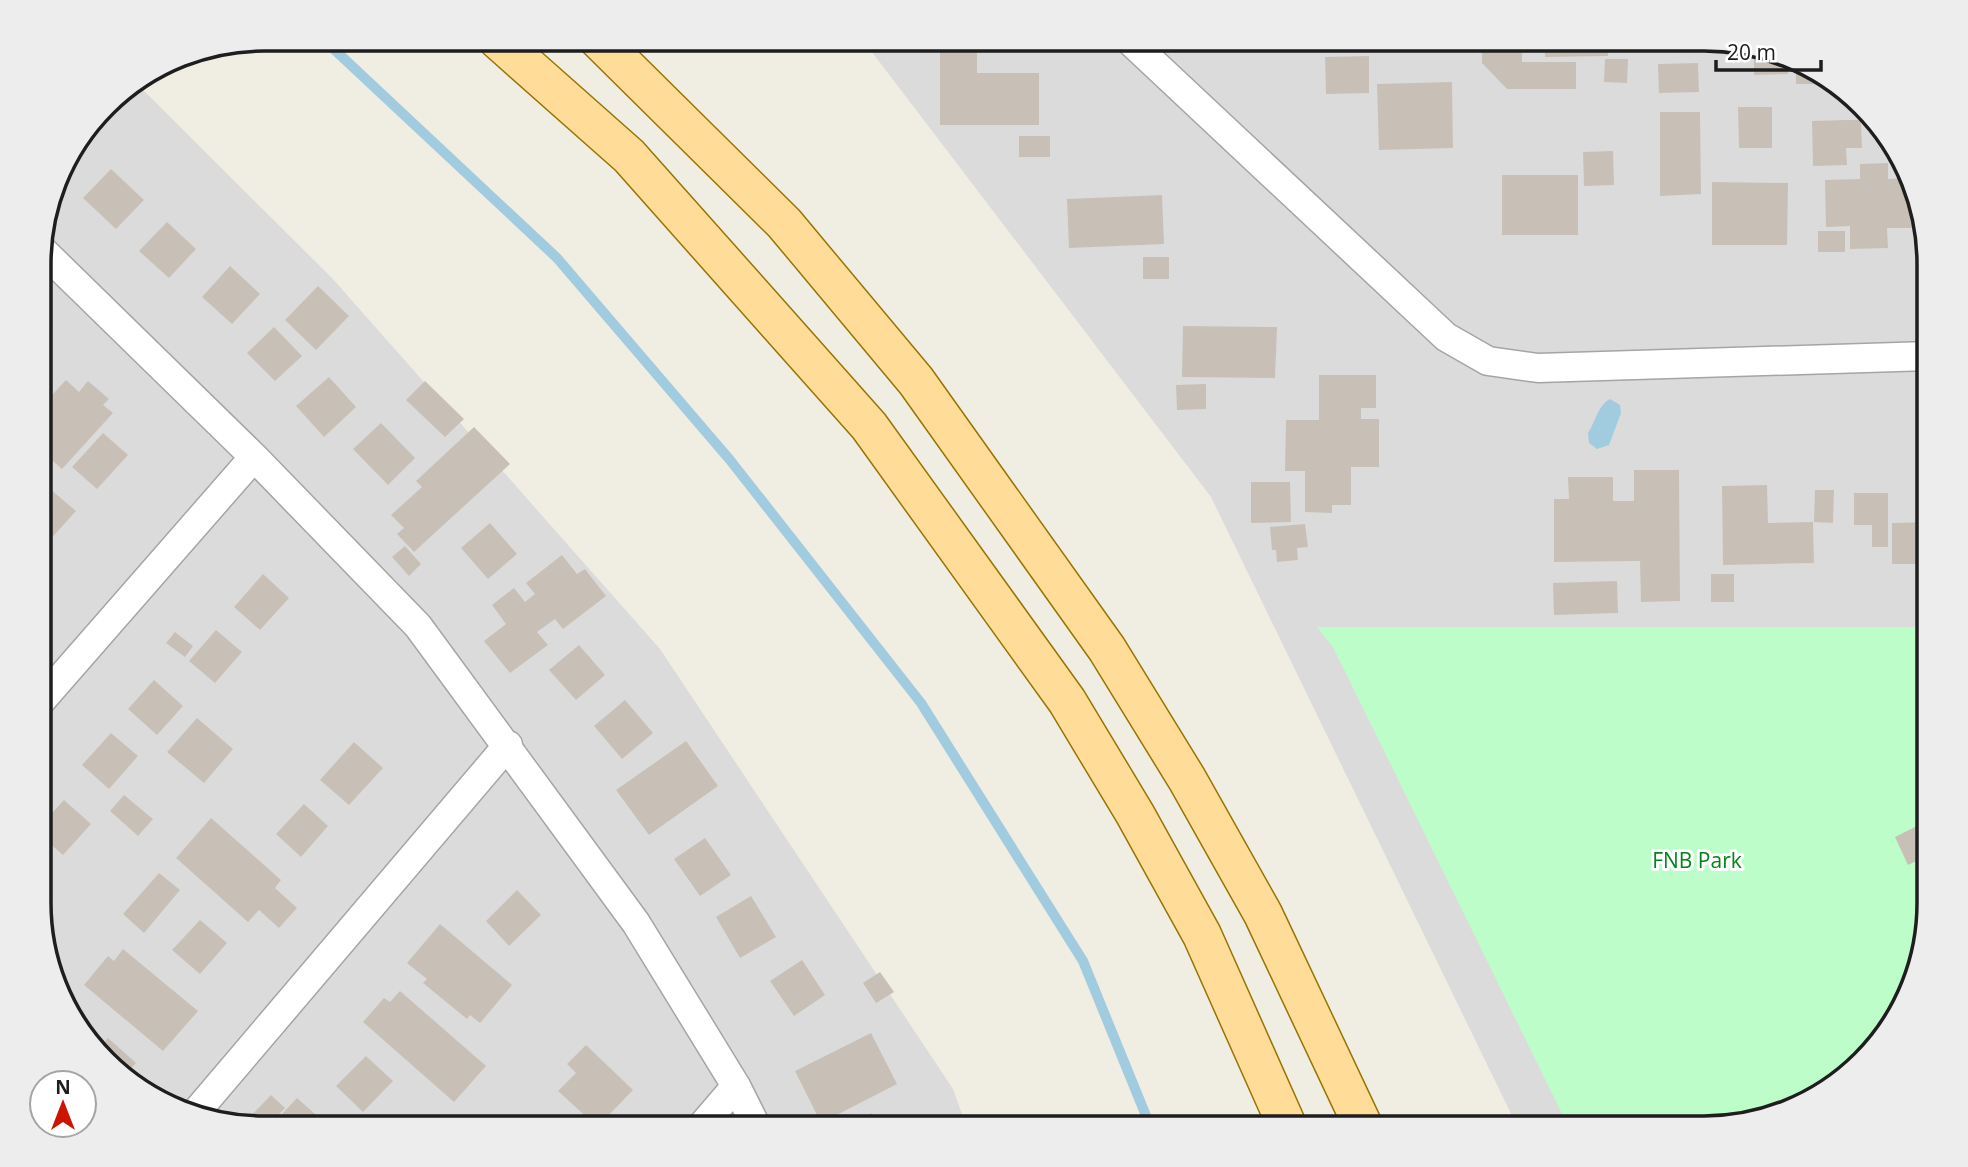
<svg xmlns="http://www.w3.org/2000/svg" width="1968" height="1167" viewBox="0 0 1968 1167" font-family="'Open Sans',sans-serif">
<rect width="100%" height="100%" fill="#f0ede3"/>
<path fill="#dcdbdb" d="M862,39H1705L1817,69L1899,151L1929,249V917L1899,1016L1817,1098L1718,1128H1518L1211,497Z
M135,82L332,278L660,649L953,1089L967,1128H263L151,1098L76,1028L40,932V235L62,164L115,95Z"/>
<path fill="#bdfdc9" d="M1317,627H1929V917L1899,1016L1817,1098L1718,1128H1569L1333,647Z"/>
<path fill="#a1cce0" d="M1610,399L1620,405L1621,413L1609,445L1597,449L1589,443L1588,433C1595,423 1598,405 1610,399Z"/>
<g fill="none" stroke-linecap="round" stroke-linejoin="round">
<path stroke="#a1cce0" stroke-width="10" d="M323,39L557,258L730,460L921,703L1083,961L1151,1128"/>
</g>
<path fill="#c8c0b6" d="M1482,39H1518V43H1522V62H1576V89H1507L1482,63Z
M1528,39H1608V56L1545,57V50L1528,51Z
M940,43H977V73H1039V125H940Z
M1754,52L1788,61V74L1754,75Z
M1369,56V93L1326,94L1325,57Z
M1605,59H1628L1627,83L1604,82Z
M1698,63L1699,92L1659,93L1658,64Z
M1796,63L1817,69L1824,75V84H1796Z
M1452,82L1453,148L1379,150L1377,84Z
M1738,107H1772V148H1739Z
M1660,112H1700L1701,194L1660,196Z
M1846,120H1861L1862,148H1846L1847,165L1813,166L1812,121Z
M1019,136H1050V157H1019Z
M1613,151L1614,185L1584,186L1583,152Z
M1888,163V179L1907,178L1919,216V228H1887L1888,248L1850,249V226L1826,227L1825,180L1860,179V164Z
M111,169L144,200L116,229L83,198Z
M1502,175H1578V235H1502Z
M1712,182L1788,183L1787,245H1712Z
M1162,195L1164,244L1069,248L1067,199Z
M167,222L196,249L169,278L139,251Z
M1818,231H1845V252H1818Z
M1143,257H1169V279H1143Z
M230,266L260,294L232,324L202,297Z
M318,286L349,316L316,350L285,320Z
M1183,326L1277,327L1275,378L1182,377Z
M274,327L302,356L275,381L247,353Z
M1319,375H1376V408H1361V419H1379V467H1351V505H1332V513L1305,512V471H1285L1286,420H1319Z
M329,377L356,407L324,437L296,406Z
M66,380L79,392L88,381L109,399L103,405L113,413L62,469L40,450V408Z
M425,381L464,419L445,437L406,400Z
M1206,384V409L1177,410L1176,385Z
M381,423L415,458L388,485L353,449Z
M474,427L510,464L414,552L397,534L404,528L391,515L422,487L416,481Z
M103,433L128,455L97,489L72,467Z
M1634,470H1679L1680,601L1641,602L1640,561L1554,562V499H1569L1568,477H1613V501H1634Z
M40,474L51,483L40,495Z
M1251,482H1290L1291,522L1251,523Z
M1767,485L1768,523L1813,522L1814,563L1723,565L1722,486Z
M50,489L76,511L46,544L40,539V500Z
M1815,490H1834L1833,523L1814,522Z
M1854,493H1888V547H1872V525H1854Z
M1929,522V564H1892V523Z
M490,523L517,554L488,579L461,548Z
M1305,524L1308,547L1297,548L1298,560L1277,562L1276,550H1272L1270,527Z
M405,546L421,564L409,576L392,557Z
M562,555L577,574L585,569L606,596L563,629L555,619L537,632L548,645L510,673L484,641L506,624L492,605L514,588L525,602L535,594L526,583Z
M263,574L289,598L260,630L234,607Z
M1711,574H1734V602H1711Z
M1617,581L1618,613L1554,615L1553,583Z
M216,630L242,652L215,683L189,661Z
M175,632L193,646L185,657L166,643Z
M579,645L605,675L576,700L549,670Z
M154,680L183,706L157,735L128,709Z
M625,700L653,733L622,759L594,726Z
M197,718L233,749L204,783L167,752Z
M111,733L138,756L109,789L82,765Z
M686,741L718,786L649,835L616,790Z
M354,742L383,768L349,805L320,780Z
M124,795L153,819L138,836L110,811Z
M64,800L91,824L63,855L40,835V826Z
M304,804L328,826L301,857L276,834Z
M211,818L281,880L275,888L297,908L279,928L259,910L248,922L176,858Z
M1929,820V855L1908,865L1895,837Z
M705,838L731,875L700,896L674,859Z
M159,873L180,890L144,933L123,914Z
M517,890L541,915L509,946L486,921Z
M751,896L776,937L740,958L716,917Z
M200,920L227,943L200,974L172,950Z
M440,924L512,985L480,1023L470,1015L467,1019L423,983L427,979L407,963Z
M123,949L198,1011L163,1051L84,985L108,956L114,961Z
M802,960L825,995L794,1016L770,981Z
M880,972L894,992L876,1003L863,983Z
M400,991L486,1066L454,1102L363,1022L384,998L390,1002Z
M871,1033L897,1084L821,1123L795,1071Z
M108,1038L136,1063L126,1074L98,1049Z
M586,1045L633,1090L604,1120L600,1116L593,1123L558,1091L576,1073L567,1064Z
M366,1056L393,1081L363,1112L336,1086Z
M271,1095L285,1108L266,1128L256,1127L248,1119Z
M297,1098L331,1128H269Z
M871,1113L880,1128H845Z"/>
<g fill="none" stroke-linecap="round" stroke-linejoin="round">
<g stroke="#a5a5a5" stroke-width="31">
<path id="minor" d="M1128,39L1446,337L1488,361L1538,368L1929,356
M40,248L254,457L418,626L636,923L736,1086L757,1128
M40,702L254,457
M197,1111L508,745
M700,1128L736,1086"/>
</g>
<g stroke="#987400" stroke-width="41">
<path id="primary" d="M497,39L629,156L869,426L1067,701L1135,814L1202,935L1288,1128
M598,39L784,223L916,381L1107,649L1187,779L1263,914L1364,1128"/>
</g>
<use href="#minor" stroke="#fff" stroke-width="28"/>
<use href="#primary" stroke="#fd9" stroke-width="38"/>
</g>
<g text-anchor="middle" stroke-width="6" stroke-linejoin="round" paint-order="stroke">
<g font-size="21" fill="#05831b" stroke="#fff">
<text x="1697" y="868">FNB Park</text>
</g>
</g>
<path d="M0 0H1968V1167H0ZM264 51H1704A213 213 0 0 1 1917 264V903A213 213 0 0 1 1704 1116H264A213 213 0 0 1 51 903V264A213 213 0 0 1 264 51Z" fill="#ededed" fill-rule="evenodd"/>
<path fill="none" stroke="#1e1e1e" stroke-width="3.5" d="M264 51H1704A213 213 0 0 1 1917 264V903A213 213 0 0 1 1704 1116H264A213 213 0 0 1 51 903V264A213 213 0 0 1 264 51Z"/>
<g transform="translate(63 1104)"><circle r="33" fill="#ffffff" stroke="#a5a5a5" stroke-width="2"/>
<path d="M0-5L12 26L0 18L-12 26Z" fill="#cc1400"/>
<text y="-10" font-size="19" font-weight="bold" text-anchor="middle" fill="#1e1e1e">N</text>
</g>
<path d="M1716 60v10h105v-10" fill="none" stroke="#1e1e1e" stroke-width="3.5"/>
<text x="1727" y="60" font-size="21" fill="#1e1e1e" stroke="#ffffff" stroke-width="5" paint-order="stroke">20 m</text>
</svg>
